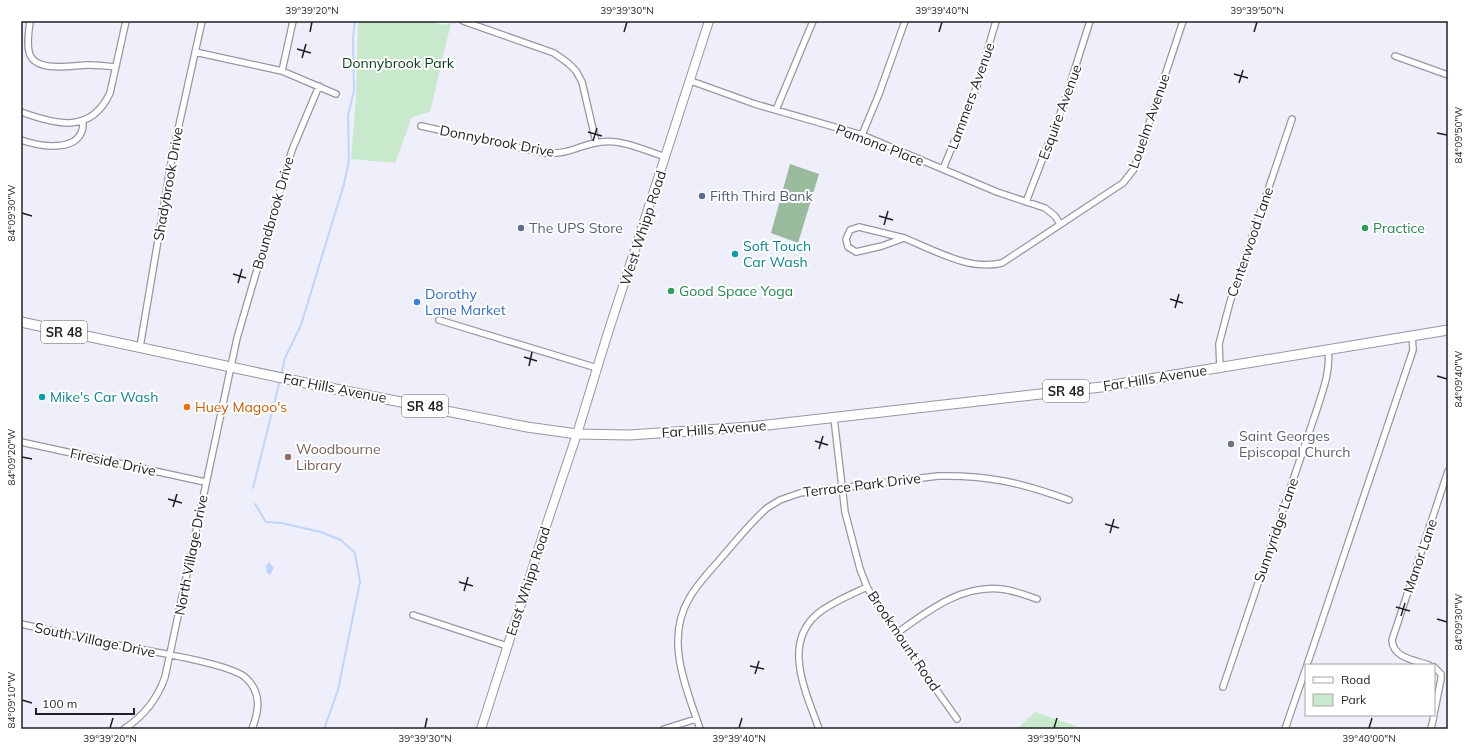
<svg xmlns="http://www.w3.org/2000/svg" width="1469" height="750" viewBox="0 0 1469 750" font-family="Mulish,sans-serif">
<rect width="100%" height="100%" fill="#eeeffb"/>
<path fill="#c8e9cb" d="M358,21H434C439,26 444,25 451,23L430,112L412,117L395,163L351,159L356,98Z
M1035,712L1085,729H1017Z"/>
<path fill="#99ba9c" d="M790,164L819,174L798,243L771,233Z"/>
<path fill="#c1d4fa" d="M269,562L274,568L270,575L267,573L266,566Z"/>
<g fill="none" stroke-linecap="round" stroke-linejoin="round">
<path stroke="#c1d4fa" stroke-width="2" d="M281,376L285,358L301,325L344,184L349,160L348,115L354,91L353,38L355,21
M253,488L280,380
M255,504L266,522L281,523L321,532L341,540L355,553L360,582L338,690L324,729"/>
<g stroke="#9697a2" stroke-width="8">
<path id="street" d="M30,21C29,31 26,45 30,55C38,73 73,65 88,65C98,65 107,66 116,67
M463,21L554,53L568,63L576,71L582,82L596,142
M195,52L282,71L336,94
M1395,56L1448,75
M282,71L293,21
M691,81L755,104L862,135L997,192L1045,208L1055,216L1060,224
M776,110L813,21
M21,112C57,125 91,134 110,93L126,21
M421,126L544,153C570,155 578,145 601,142C622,139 646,151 666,157
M862,135L879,94L905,21
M21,140C41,147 85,154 83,121
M943,169L977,86L996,21
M1026,202L1063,106L1090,21
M859,227L904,238L882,246L856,252L848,247L846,239L850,230Z
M904,238C934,250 969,271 1002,263L1123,183L1134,169L1183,21
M439,320L597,368
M140,347L172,157L202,21
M1220,367L1219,344L1230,302L1292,119
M834,418L845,512L860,569L867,587L884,616L957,719
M21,442L205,482
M413,615L507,646
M21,624C53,631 85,638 117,645C142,650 230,663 246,678C262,693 259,711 252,729
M897,633C928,611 960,585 1001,589C1013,590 1025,595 1037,599
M1307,665L1408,365L1413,350L1412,335
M1429,665C1414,660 1393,658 1392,640L1448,471
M1434,667L1441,674V679L1434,714
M1223,687L1315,415C1322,393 1331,372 1328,349
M124,729C144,716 157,700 165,677L237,338L292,150L319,86
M664,729L696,719
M700,729C686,687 664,639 690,597C698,583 711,570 722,557C737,540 751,522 767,508L780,500L800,493L938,476C990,475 1021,483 1069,500
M819,729C806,692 780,641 821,611C835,601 852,594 867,587
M1285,729L1306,668
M1431,729L1434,715"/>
</g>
<g stroke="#9697a2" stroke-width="10">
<path id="secondary" d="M481,729L545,529L577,434L606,339L709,21"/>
</g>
<g stroke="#9697a2" stroke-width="11">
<path id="primary" d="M21,322L310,384L527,427L577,434L629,435L750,427L1023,396L1101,387L1448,330"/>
</g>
<use href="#street" stroke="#fff" stroke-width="5.5"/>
<use href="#secondary" stroke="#fff" stroke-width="8"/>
<use href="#primary" stroke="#fff" stroke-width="9"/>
</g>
<path fill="none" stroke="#1f2024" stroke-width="1.5" d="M310,32L312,22M624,32L627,22M939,32L942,22M1254,32L1257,22M297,49L311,53M302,58L306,44M1234,74L1248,78M1239,83L1243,70M588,132L602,136M1437,133L1447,135M593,141L597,128M22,213L32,216M879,216L893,220M884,225L888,211M233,274L246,278M238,283L242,269M1170,299L1183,303M1175,308L1179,294M524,357L537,361M529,366L532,352M1437,376L1447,379M815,441L828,445M819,449L823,436M22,457L32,459M168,499L182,503M173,507L177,494M1105,524L1119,528M1110,533L1114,519M459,582L473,586M464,591L468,577M1396,607L1410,611M1401,616L1405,603M1437,619L1447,622M750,666L764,669M755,674L759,661M22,700L32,703M110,728L113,718M425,728L427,718M739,728L742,718M1054,728L1057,718M1369,728L1372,718"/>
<g fill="#5c6f8a" stroke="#fff" stroke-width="1.5">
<circle cx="702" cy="196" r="4"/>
<circle cx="521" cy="228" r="4"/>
</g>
<g fill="#2e9e5b" stroke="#fff" stroke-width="1.5">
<circle cx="1365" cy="228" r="4"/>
<circle cx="671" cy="291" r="4"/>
</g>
<g fill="#0f9aa8" stroke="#fff" stroke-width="1.5">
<circle cx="735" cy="254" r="4"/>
<circle cx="42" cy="397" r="4"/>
</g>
<circle fill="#3f7fe0" stroke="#fff" stroke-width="1.5" cx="417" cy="302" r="4"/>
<circle fill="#e8710a" stroke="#fff" stroke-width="1.5" cx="187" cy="407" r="4"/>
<circle fill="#6b7280" stroke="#fff" stroke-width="1.5" cx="1231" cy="444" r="4"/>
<circle fill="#8d6e63" stroke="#fff" stroke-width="1.5" cx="288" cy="457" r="4"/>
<g text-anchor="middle" stroke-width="4" stroke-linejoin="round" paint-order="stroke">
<g fill="#fff" stroke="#626366" stroke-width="1">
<rect x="41" y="321" width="46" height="22" rx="3"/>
<rect x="1043" y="380" width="46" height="22" rx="3"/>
<rect x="402" y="395" width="46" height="22" rx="3"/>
</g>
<g font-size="13" font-weight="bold" fill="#1f2024">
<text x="64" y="337">SR 48</text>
<text x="1066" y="396">SR 48</text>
<text x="425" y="411">SR 48</text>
</g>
<g font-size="14" fill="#073d16" stroke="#fff">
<text x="398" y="68">Donnybrook Park</text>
</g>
<g font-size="14" fill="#1f2024" stroke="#fff">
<text transform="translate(971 96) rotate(-70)" y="5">Lammers Avenue</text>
<text transform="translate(1060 112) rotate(-70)" y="5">Esquire Avenue</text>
<text transform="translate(1149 121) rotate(-71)" y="5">Louelm Avenue</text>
<text transform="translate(497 141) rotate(11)" y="5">Donnybrook Drive</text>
<text transform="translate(880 145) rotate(21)" y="5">Pamona Place</text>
<text transform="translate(168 184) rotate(-80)" y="5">Shadybrook Drive</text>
<text transform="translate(273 213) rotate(-74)" y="5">Boundbrook Drive</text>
<text transform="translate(643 228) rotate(-72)" y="5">West Whipp Road</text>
<text transform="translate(1250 242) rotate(-71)" y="5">Centerwood Lane</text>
<text transform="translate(1155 378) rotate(-9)" y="5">Far Hills Avenue</text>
<text transform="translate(335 388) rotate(11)" y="5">Far Hills Avenue</text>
<text transform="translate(714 429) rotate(-4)" y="5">Far Hills Avenue</text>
<text transform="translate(113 462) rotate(12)" y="5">Fireside Drive</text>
<text transform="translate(862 485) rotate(-7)" y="5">Terrace Park Drive</text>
<text transform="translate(1276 530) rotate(-71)" y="5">Sunnyridge Lane</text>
<text transform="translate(191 555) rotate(-79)" y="5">North Village Drive</text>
<text transform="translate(1420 556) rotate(-71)" y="5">Manor Lane</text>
<text transform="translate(528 581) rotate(-72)" y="5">East Whipp Road</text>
<text transform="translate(95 640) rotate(12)" y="5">South Village Drive</text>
<text transform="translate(904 641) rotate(56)" y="5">Brookmount Road</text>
</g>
<g font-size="14" fill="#4e5e75" stroke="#fff" text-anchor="start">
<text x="710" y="201">Fifth Third Bank</text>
<text x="529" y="233">The UPS Store</text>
</g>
<g font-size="14" fill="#27864d" stroke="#fff" text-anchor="start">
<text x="1373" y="233">Practice</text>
<text x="679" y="296">Good Space Yoga</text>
</g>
<g font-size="14" fill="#0d838f" stroke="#fff" text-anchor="start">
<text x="743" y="251">Soft Touch<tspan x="743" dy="16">Car Wash</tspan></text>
<text x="50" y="402">Mike's Car Wash</text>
</g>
<g font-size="14" fill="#366cbe" stroke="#fff" text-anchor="start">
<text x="425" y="299">Dorothy<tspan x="425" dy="16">Lane Market</tspan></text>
</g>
<g font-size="14" fill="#c56008" stroke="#fff" text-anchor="start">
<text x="195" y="412">Huey Magoo's</text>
</g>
<g font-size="14" fill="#5b616d" stroke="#fff" text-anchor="start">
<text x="1239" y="441">Saint Georges<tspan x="1239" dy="16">Episcopal Church</tspan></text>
</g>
<g font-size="14" fill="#785e54" stroke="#fff" text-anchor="start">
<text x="296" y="454">Woodbourne<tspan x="296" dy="16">Library</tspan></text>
</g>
</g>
<rect width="1469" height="750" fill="none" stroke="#ffffff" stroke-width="44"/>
<rect x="1305" y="664" width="130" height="52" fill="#ffffff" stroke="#a5a6a7"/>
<rect x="1313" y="677" width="20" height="6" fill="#ffffff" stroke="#a5a6a7"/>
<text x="1341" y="684" font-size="12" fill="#1f2024">Road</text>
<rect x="1313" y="694" width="20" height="12" fill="#c8e9cb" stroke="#a5a6a7"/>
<text x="1341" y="704" font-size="12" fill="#1f2024">Park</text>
<path d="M36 708v6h98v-6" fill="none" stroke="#1f2024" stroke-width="2"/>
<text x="42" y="708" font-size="12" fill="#1f2024" stroke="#ffffff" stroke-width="3" paint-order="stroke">100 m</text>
<rect x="22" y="22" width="1425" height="706" fill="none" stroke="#1f2024" stroke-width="1.5"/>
<g font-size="10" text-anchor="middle" fill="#1f2024">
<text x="312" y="14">39°39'20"N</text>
<text x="627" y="14">39°39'30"N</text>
<text x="942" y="14">39°39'40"N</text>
<text x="1257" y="14">39°39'50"N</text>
<text transform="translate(1458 135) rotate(-90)" y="4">84°09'50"W</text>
<text transform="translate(11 213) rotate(-90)" y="4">84°09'30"W</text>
<text transform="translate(1458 379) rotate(-90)" y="4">84°09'40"W</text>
<text transform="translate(11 457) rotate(-90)" y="4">84°09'20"W</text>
<text transform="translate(1458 622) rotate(-90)" y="4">84°09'30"W</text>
<text transform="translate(11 700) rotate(-90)" y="4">84°09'10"W</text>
<text x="110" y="742">39°39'20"N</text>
<text x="425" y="742">39°39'30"N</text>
<text x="739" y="742">39°39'40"N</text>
<text x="1054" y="742">39°39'50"N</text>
<text x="1369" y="742">39°40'00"N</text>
</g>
</svg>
